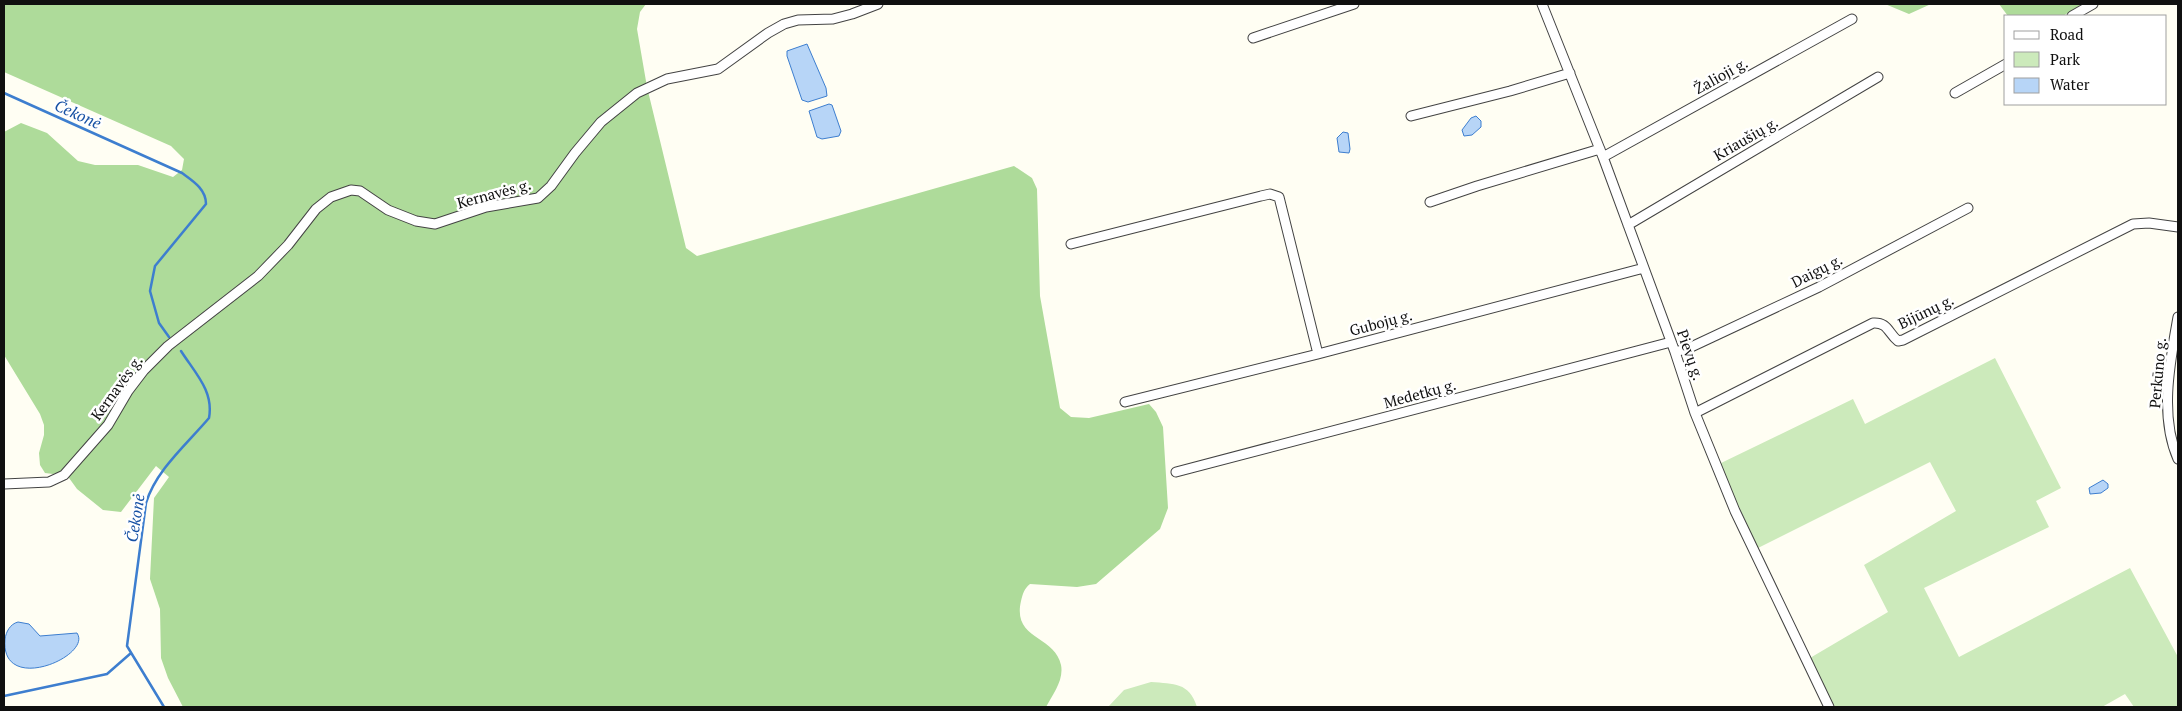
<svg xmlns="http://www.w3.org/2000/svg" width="2182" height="711" viewBox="0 0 2182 711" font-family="'PT Serif',serif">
<rect width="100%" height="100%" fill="#fffef3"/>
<path fill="#cceabb" d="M1995,358L2061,488L2036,501L2049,527L1924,588L1959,657L2130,568L2178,657V707H2134L2125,694L2102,707H1833L1810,658L1888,612L1864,565L1956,511L1930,462L1758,548L1719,464L1853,399L1865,424Z
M1151,682C1174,684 1189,682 1197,707H1108L1124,690Z"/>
<path fill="#aedb9a" d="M4,4H646L640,12L637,29L647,87L686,248L697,256L1014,166L1032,178L1037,189L1040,296L1060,408L1071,417L1089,418L1149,404L1156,412L1163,427L1168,508L1160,529L1096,584L1077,587L1030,584C1024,589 1023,593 1021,601C1012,640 1055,635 1061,665C1064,680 1053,694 1046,707H183L168,678L161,658L160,609L150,579L154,498L169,477L156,466L121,512L103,510L77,489L64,471L53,474L45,473L40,465L39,453L44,435V425L40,414L4,355V132L21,123L47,133L78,161L95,165H138L173,177L182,170L184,159L171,146L4,72Z
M1885,4H1931L1909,14Z
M1999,4H2082L2063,16H2008Z"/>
<path fill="#b7d5f7" stroke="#3d7ecf" d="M807,44L826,88L827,96L808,102L802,100L787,56V51Z
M829,104L832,105L841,131L839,136L822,139L817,137L809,111Z
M1476,116L1481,121V127L1472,135L1464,136L1462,130L1471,118Z
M1343,132L1348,133L1350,149L1349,153L1339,152L1337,138Z
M2103,480L2108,484V488L2101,493L2090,494L2089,488Z
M18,622L29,624L40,636L77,633C93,656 0,696 5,639C6,632 10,624 18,622Z"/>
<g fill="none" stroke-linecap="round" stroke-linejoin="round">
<path stroke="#3d7ecf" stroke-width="2.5" d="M4,93L182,173C193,181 206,189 206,204L155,266L150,291L159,323L169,337
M4,696L107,674L131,653
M164,707L127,646L146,503C156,470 187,444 209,418C214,391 195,373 181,351"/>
<g stroke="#434343" stroke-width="11">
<path id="minor" d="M1542,4L1603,157L1675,352L1695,413L1735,511L1829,707
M2072,16L2093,4
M1253,38L1354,4
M1955,93L2006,64
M1411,116L1510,91L1570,73
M1603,157L1852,19
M1430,202L1477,186L1600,149
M1628,225L1878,77
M1071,244L1261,196L1270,194L1279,197L1318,354
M2178,317C2170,362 2159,416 2178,459
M1675,352L1689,348L1819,287L1968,208
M1125,402L1318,354L1644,268
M1695,413L1873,323C1888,322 1888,333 1898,341L1903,340L2133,224L2149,223L2178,227
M1176,472L1671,342
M4,484L49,482L64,475L108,425L128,391L144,370L168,346L258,276L288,245L316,209L331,197L351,190L360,191L388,210L416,221L435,224L486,207L538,198L551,186L575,153L601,122L637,93L667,79L718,69L768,33L784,24L798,20L833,19L852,14L878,4"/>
</g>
<use href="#minor" stroke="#fff" stroke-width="9"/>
</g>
<g text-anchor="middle" stroke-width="5" stroke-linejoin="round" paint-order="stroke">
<g font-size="15" fill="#101010" stroke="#fff">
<text transform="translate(1721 76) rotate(-29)" y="5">Žalioji g.</text>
<text transform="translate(1746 139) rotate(-30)" y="5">Kriaušių g.</text>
<text transform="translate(494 194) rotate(-15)" y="5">Kernavės g.</text>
<text transform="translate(1817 271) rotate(-27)" y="5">Daigų g.</text>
<text transform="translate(1926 312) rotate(-26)" y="5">Bijūnų g.</text>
<text transform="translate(1381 323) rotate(-15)" y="5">Gubojų g.</text>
<text transform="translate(1690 355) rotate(71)" y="5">Pievų g.</text>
<text transform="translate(2158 373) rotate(-85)" y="5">Perkūno g.</text>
<text transform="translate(117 388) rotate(-54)" y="5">Kernavės g.</text>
<text transform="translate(1420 394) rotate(-15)" y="5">Medetkų g.</text>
</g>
<g font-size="16" font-style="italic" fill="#1751a4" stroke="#fff">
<text transform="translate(78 114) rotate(24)" y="6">Čekonė</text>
<text transform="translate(135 518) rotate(-81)" y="6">Čekonė</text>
</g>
</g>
<rect width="2182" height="711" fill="none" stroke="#101010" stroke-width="10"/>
<rect x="2004" y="15" width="162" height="90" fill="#ffffff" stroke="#9f9f9f"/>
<rect x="2014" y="31" width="25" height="8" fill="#ffffff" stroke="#9f9f9f"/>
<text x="2050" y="40" font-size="15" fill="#101010">Road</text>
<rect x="2014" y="52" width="25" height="15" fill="#cceabb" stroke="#9f9f9f"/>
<text x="2050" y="65" font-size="15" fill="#101010">Park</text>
<rect x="2014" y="78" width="25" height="15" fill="#b7d5f7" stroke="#9f9f9f"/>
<text x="2050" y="90" font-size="15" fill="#101010">Water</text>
</svg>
